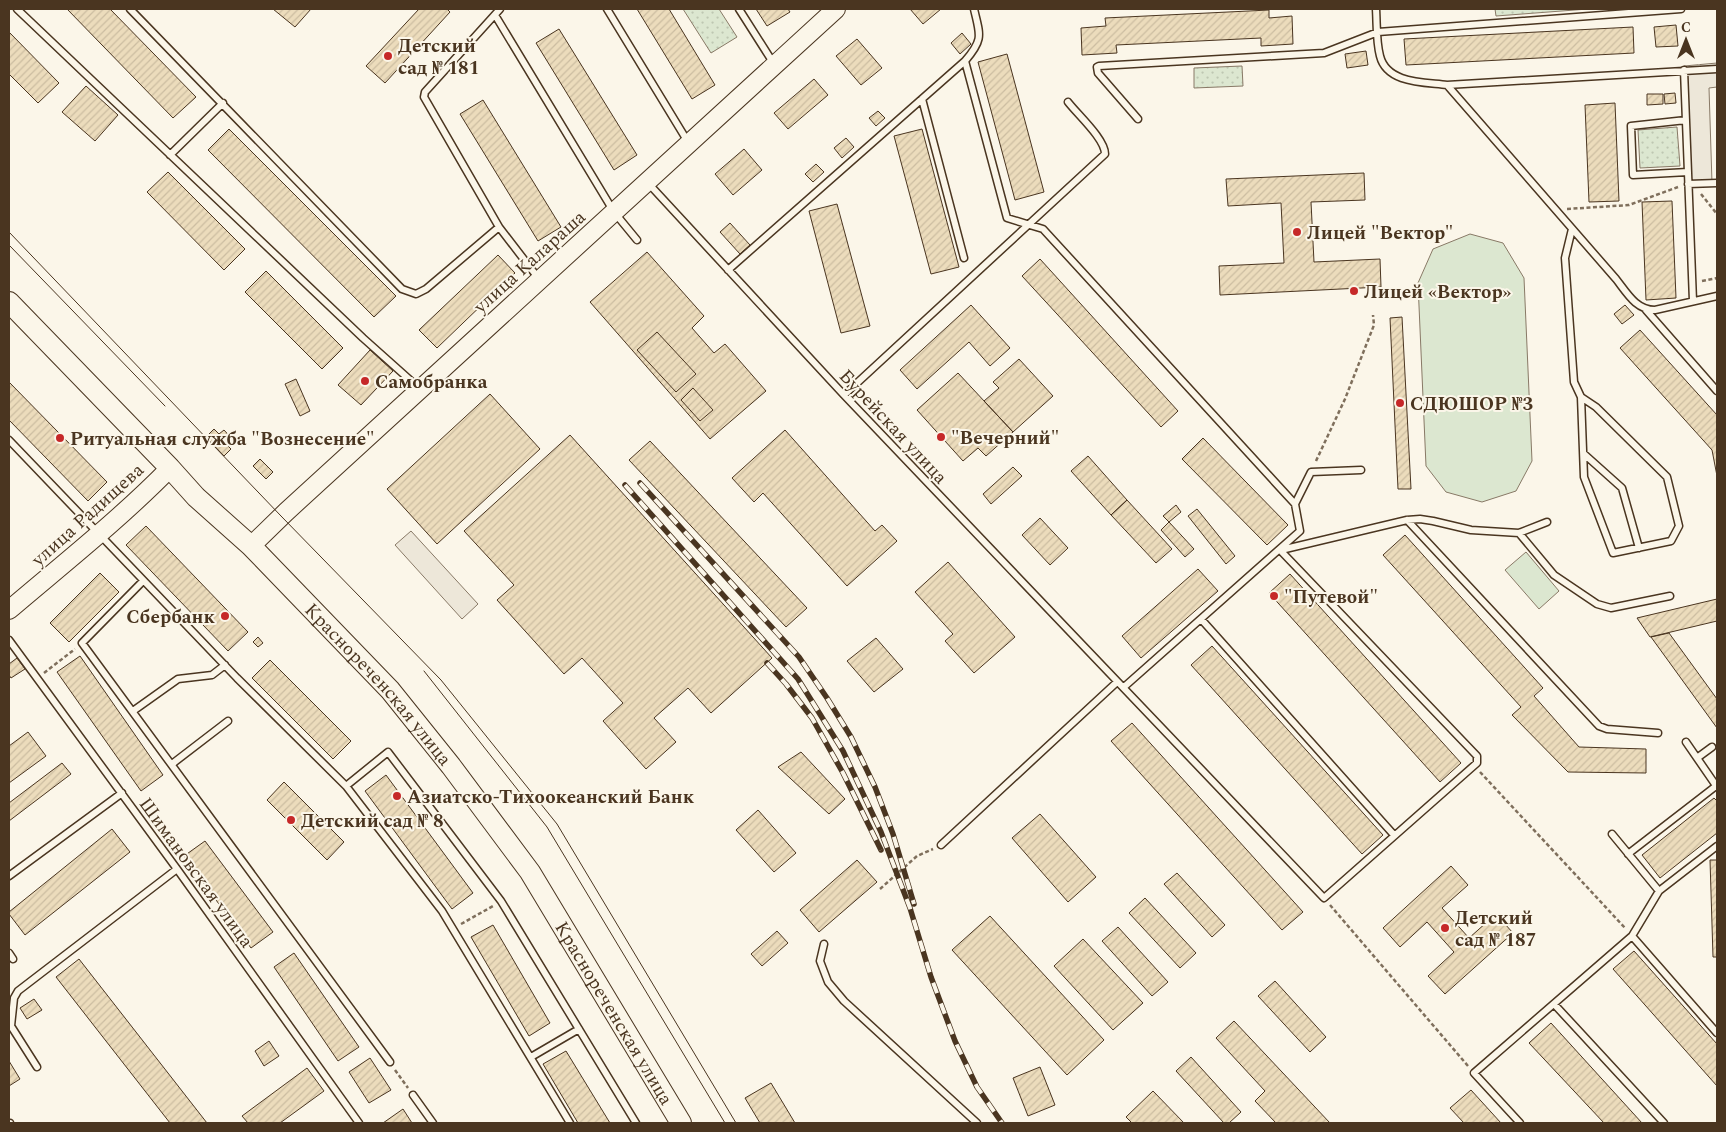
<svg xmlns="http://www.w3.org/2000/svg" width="1726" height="1132" viewBox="0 0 1726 1132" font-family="Spectral,serif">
<defs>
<pattern id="park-dots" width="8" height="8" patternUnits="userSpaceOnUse" patternTransform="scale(1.25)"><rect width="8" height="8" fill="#dce7d0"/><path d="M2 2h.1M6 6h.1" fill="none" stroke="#bec7b2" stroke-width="1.8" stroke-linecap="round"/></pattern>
<pattern id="building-hatch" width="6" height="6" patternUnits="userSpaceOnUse" patternTransform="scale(1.25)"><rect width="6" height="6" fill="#ecdcbc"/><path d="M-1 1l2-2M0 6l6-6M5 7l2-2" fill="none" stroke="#ccbda1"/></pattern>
</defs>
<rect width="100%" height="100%" fill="#fbf6e9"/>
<path fill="url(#park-dots)" stroke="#887966" d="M683,9H719L737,37L711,53Z
M1495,9H1588L1496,16Z
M1242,66L1243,86L1194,88V68Z
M1677,127L1680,166L1640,168L1638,130Z"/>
<path fill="#dce7d0" stroke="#887966" d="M1470,234L1503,243L1524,278L1532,461L1516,491L1482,502L1446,492L1426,466L1418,283L1433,249Z
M1526,552L1559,591L1539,609L1505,570Z"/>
<path fill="#ede7d9" stroke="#887966" d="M1717,63V87L1709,88L1712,183L1688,184L1684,66Z
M411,531L478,604L462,619L395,545Z"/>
<path fill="url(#building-hatch)" stroke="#4a3520" d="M67,9H110L196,97L173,118Z
M273,9H311L295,27Z
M419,9H447L450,12L385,83L366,66Z
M637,9H669L715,85L692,99Z
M756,9H788L790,12L767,26Z
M910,9H941L923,24Z
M1269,10V18L1292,16L1293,44L1261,46V38L1116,45L1117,53L1082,55L1081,28L1106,26L1105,18Z
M1676,25L1678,46L1656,47L1654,27Z
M1633,27L1634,53L1406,65L1404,39Z
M559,29L637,155L614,170L536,43Z
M9,32L59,83L38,103L9,74Z
M962,33L971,44L960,54L951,43Z
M857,39L882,68L861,85L836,56Z
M1366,51L1368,65L1347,68L1345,54Z
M1007,54L1044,192L1015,200L978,62Z
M814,79L828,95L788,129L774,113Z
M86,86L118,115L95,141L62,112Z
M1675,93L1676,103L1665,104L1664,94Z
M1647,94H1663V104L1647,105Z
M483,100L561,227L538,241L460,114Z
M1615,103L1619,201L1589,202L1585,105Z
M878,111L885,118L876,126L869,118Z
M229,129L396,296L374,317L208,150Z
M922,129L959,267L931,274L894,136Z
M846,138L854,147L842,158L834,148Z
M744,149L762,170L733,195L715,174Z
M816,164L824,172L813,182L805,174Z
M168,172L245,249L224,270L147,192Z
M1364,173L1365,200L1311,202L1314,262L1380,259L1381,287L1220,295L1219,266L1284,263L1281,203L1228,206L1226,179Z
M1672,201L1676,298L1646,300L1642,202Z
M837,204L870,326L841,333L809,211Z
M730,223L750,245L740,254L720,232Z
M647,252L704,316L692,328L714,353L725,344L766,391L710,439L590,302Z
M498,255L515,273L437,348L419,330Z
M1040,259L1178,411L1161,427L1022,276Z
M266,271L343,348L322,369L245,292Z
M971,305L1010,348L990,366L969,342L917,389L900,370Z
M1625,305L1634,315L1622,324L1614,314Z
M1402,317L1411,489H1398L1390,318Z
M1640,330L1717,415V476L1712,450L1620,348Z
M657,332L696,374L676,392L637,350Z
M370,350L393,371L361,405L338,385Z
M1019,359L1053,396L1013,432L984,401L999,388L993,382Z
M958,373L1013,432L986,456L978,448L963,461L917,410Z
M296,379L310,411L300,416L285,384Z
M9,382L107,482L88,501L9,420Z
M693,388L713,410L700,421L681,400Z
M490,394L540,449L437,544L387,489Z
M214,429L219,434L224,430L234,441L228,446L231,449L224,456L206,437Z
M785,430L875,531L882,525L897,541L847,586L763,493L754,502L732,478Z
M570,435L772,658L711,713L688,688L654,718L676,742L646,769L603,721L623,703L582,658L564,674L497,600L514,585L464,531Z
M1203,438L1288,525L1267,545L1182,459Z
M650,441L807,608L786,627L629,460Z
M1088,456L1127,500L1111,515L1071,471Z
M260,459L273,472L266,479L253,466Z
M1013,467L1022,476L991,504L983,494Z
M1127,500L1172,549L1156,563L1111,515Z
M1176,505L1181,512L1169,522L1163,516Z
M1197,509L1235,556L1226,564L1188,516Z
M1040,518L1068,548L1050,565L1022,535Z
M1169,522L1194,549L1185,557L1161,530Z
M146,526L248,632L228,651L126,545Z
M1405,535L1543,688L1534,696L1579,747L1646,749V773L1568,772L1512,715L1521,707L1383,555Z
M948,562L1015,637L974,673L945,641L953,634L915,592Z
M1198,569L1218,591L1141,658L1122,636Z
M100,573L119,592L69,642L50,623Z
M1290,574L1461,763L1440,782L1269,593Z
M1717,599V621L1650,637L1637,618Z
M1669,633L1717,699V728L1651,637Z
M258,637L263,643L258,647L253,642Z
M876,638L903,669L874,692L847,661Z
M1212,646L1383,835L1362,854L1191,665Z
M80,656L163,775L141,791L57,672Z
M17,658L25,669L11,678L9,675V664Z
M270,660L351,741L333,759L252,678Z
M1132,723L1303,912L1282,930L1111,741Z
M28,732L46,756L9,783V746Z
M801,752L845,799L829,814L778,767Z
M62,763L71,774L9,821V803Z
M386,775L473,893L452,909L365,791Z
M284,782L344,842L327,860L267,800Z
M1714,798L1717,801V833L1660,878L1642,855Z
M758,810L796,853L774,872L736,830Z
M1040,814L1096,877L1068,902L1012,838Z
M112,829L130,852L25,935L9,914V912Z
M205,841L273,932L251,948L184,856Z
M857,860L877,882L819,932L800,910Z
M1710,860H1717V957H1713Z
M1451,866L1468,885L1442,908L1469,938L1496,914L1513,933L1445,994L1428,976L1454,952L1427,922L1400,947L1383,928Z
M1177,873L1225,925L1212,937L1164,884Z
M1145,898L1196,953L1180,968L1129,913Z
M990,916L1104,1040L1067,1075L952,950Z
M493,925L550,1023L529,1036L471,937Z
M1118,927L1168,982L1152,996L1102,941Z
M777,931L788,943L762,966L751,954Z
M1083,939L1143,1003L1113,1030L1054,966Z
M1634,951L1717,1044V1086L1613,969Z
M294,953L359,1047L338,1061L274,967Z
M79,959L207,1123H170L56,977Z
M1275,981L1326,1037L1310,1052L1258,996Z
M34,999L42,1010L27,1019L20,1008Z
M1234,1021L1330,1123H1276L1255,1101L1265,1091L1216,1038Z
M1551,1023L1642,1123H1604L1529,1043Z
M269,1041L279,1056L264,1066L255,1051Z
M566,1051L610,1123H578L543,1064Z
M1191,1057L1241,1112L1229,1123H1224L1176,1071Z
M370,1058L391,1090L369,1103L349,1072Z
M9,1061L20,1079L9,1086Z
M1040,1067L1055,1105L1028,1116L1013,1078Z
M307,1068L324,1091L280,1123H248L242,1116Z
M771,1083L795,1123H760L745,1098Z
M1471,1090L1501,1123H1464L1450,1108Z
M1153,1091L1184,1123H1132L1126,1117Z
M403,1109L412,1123H383Z"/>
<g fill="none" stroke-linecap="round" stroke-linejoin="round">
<g stroke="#4a3520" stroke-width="9">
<path id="lane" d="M17,9L363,338L419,388
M130,9L402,289L416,294L426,289L499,227
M500,9L425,92L424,97L499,227L539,279
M607,9L688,142
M739,9L774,64
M1376,9C1377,24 1376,41 1380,56C1387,84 1425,82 1447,85L1616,279C1627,293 1636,310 1655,310L1717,296
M495,15L614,212L637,240
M965,61L1007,218L1043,229L1295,504L1300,531L1124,687
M1684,70L1693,301
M1447,85L1717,69
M922,99L964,258
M1138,119L1098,73L1097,67L1099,66L1324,53L1378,32L1681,9
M1686,120L1631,126L1633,175L1688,172
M170,155L223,103
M648,183L844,395L1324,898L1477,763V756L1280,550
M1688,184L1717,183
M1572,229L1565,258L1574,382L1581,397L1584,477L1613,553L1671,541L1679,526L1667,477L1596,407L1581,397
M728,270L965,61C984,39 980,35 974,9
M1646,310L1717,391
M844,395L1105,154C1105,139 1078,115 1068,102
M9,440L237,678L346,786L442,911L570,1123
M1584,454L1622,488L1639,548
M1295,504L1311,472L1361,470
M1407,520L1599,726L1607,729L1658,733
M1519,533L1554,575L1597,604L1611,608L1670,596
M1281,550L1407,520L1420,519L1433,521L1471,530L1519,533L1547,522
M143,581L82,643L390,1062
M1201,619L1394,835
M9,640L177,869L359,1123
M133,711L178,679L212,675L225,665
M1686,742L1717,787
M1697,758L1712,747
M172,764L228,721
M346,786L388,752L501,901L636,1123
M1612,834L1659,891
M941,845L1117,682
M1628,854L1716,786
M9,876L122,793
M1632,936L1717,1033
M824,944L820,961L828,982L844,1001L977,1123
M9,953L13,959
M1554,1004L1664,1123
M531,1057L579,1029
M37,1067L11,1026L14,998L18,991L177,869
M413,1095L433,1123
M9,1123H10
M1520,1123L1474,1073L1632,936L1659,891L1717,846"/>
</g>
<g stroke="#4a3520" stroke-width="20">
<path id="secondary" d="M251,546L286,512L836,9
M9,610C63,564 120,519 170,468"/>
</g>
<g stroke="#4a3520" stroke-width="22">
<g id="primary">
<path id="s1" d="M9,302L170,468L196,497L251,546L390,690L451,766L530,872L681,1123"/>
</g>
</g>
<path stroke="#7f6f5c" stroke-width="2.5" stroke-dasharray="4 2.5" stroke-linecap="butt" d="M1701,194L1717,214
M1567,209L1629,205L1678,187
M1702,281L1717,278
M1316,461L1345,399L1374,325L1373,315
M44,673L75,649
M1480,772L1626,929
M880,889L917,856L933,849
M1330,905L1468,1066
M461,924L493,906
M395,1070L408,1088"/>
<use href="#lane" stroke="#fbf6e9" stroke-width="6"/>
<use href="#secondary" stroke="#fbf6e9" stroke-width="18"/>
<use href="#primary" stroke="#fbf6e9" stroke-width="20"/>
<path stroke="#4a3520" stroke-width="1" d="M9,232L281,516L441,680L557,824L736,1123
M9,245L165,406
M424,671L547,827L725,1123"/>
<g stroke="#4a3520" stroke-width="5.5">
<path id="rail" d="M640,483L799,657L827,698L851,737L875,787L893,834L914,904
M625,485L798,679L843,751L881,832L910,908L931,977L955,1041L977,1087L1002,1123
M767,663L786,684L812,718L843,773L881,850"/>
</g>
<use href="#rail" stroke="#fbf6e9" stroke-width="4" stroke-dasharray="11" stroke-linecap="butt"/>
</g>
<g fill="#c62828" stroke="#fbf6e9" stroke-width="2">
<circle cx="388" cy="56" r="5"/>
<circle cx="1297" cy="232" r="5"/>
<circle cx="1354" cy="291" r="5"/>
<circle cx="365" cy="381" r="5"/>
<circle cx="1400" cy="403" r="5"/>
<circle cx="941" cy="437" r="5"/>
<circle cx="60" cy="438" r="5"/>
<circle cx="1274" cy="596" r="5"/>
<circle cx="225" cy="616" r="5"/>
<circle cx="397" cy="796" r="5"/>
<circle cx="291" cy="820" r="5"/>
<circle cx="1445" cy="928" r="5"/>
</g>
<g text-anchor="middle" stroke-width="4" stroke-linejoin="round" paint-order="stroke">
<g font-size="19" font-weight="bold" fill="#4a3520" stroke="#fbf6e9" text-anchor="start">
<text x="398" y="52">Детский<tspan x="398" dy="22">сад № 181</tspan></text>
<text x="1307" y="239">Лицей "Вектор"</text>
<text x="1364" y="298">Лицей «Вектор»</text>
<text x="375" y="388">Самобранка</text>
<text x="1410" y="410">СДЮШОР №3</text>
<text x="951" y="444">"Вечерний"</text>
<text x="70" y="445">Ритуальная служба "Вознесение"</text>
<text x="1284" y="603">"Путевой"</text>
<text x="215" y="623" text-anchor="end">Сбербанк</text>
<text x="407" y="803">Азиатско-Тихоокеанский Банк</text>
<text x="301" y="827">Детский сад № 8</text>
<text x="1455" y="924">Детский<tspan x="1455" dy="22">сад № 187</tspan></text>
</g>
<g font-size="19" fill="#4a3520" stroke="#fbf6e9">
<text transform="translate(529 261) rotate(-42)" y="7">улица Калараша</text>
<text transform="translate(894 426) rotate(47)" y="7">Бурейская улица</text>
<text transform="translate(87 514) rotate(-42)" y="7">улица Радищева</text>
<text dy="7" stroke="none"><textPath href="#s1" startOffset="532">Краснореченская улица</textPath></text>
<text transform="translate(197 872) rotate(54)" y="7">Шимановская улица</text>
<text dy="7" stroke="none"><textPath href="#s1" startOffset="938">Краснореченская улица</textPath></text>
</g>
</g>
<rect width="1726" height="1132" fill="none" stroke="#4a3520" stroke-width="20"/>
<g transform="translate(1686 40)" stroke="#fbf6e9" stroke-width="4" paint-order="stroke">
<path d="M0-4L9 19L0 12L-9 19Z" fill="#4a3520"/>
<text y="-8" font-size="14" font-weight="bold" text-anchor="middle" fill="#4a3520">С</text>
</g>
</svg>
